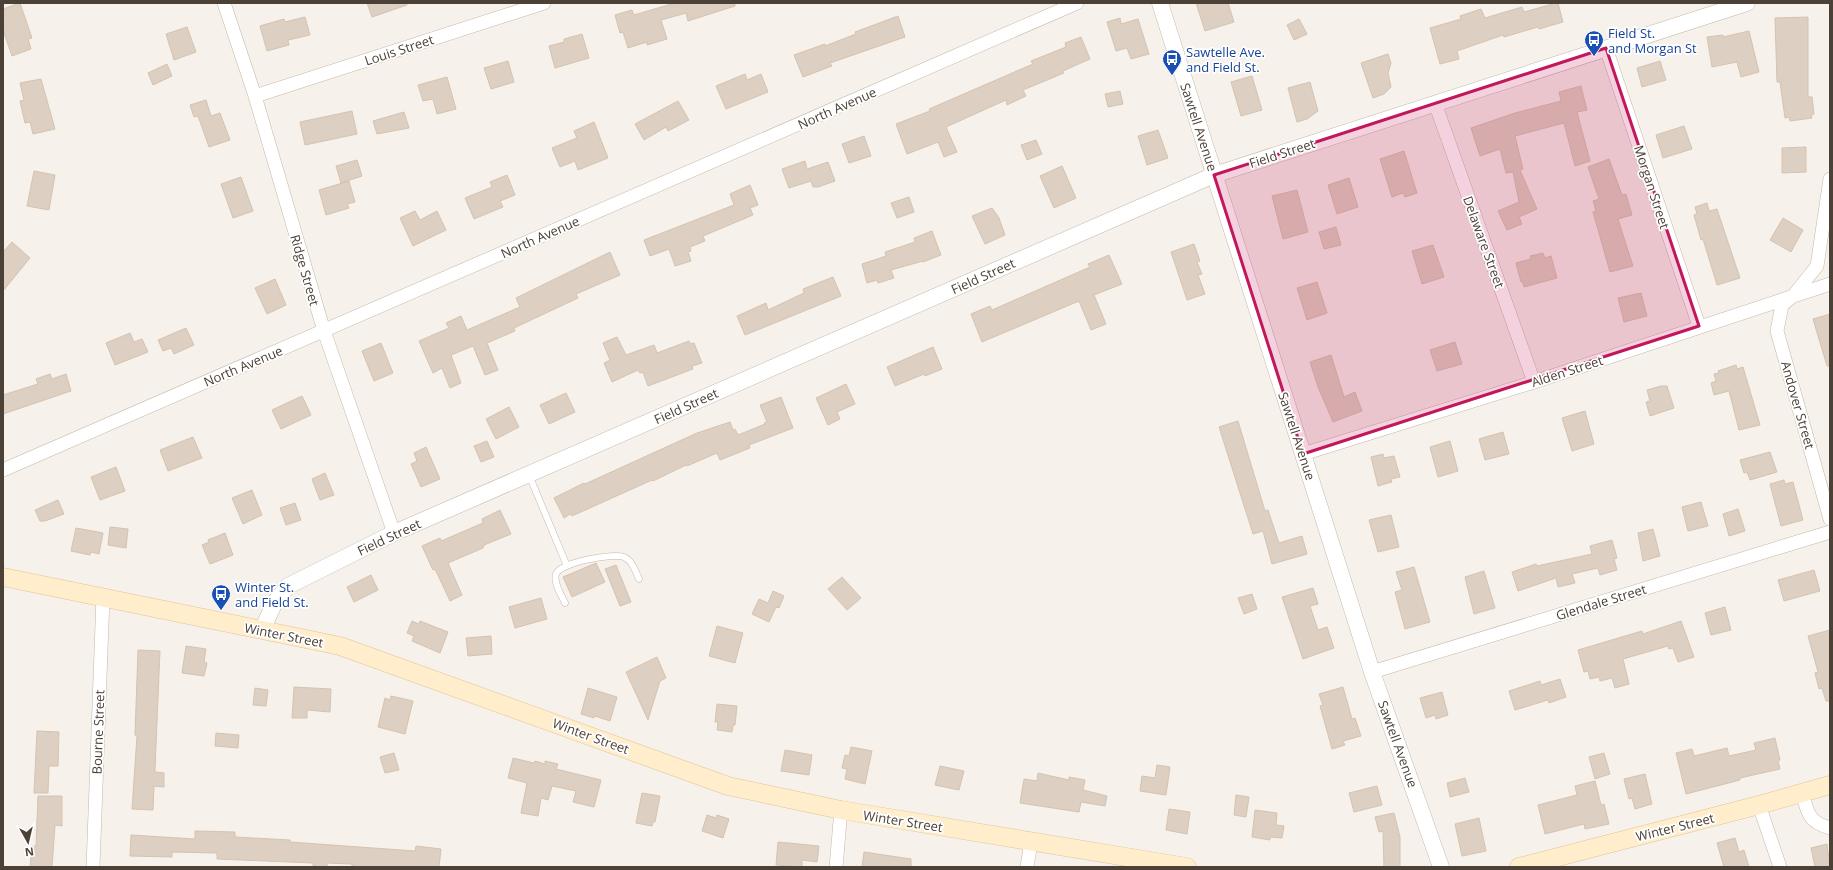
<svg xmlns="http://www.w3.org/2000/svg" width="1833" height="870" viewBox="0 0 1833 870" font-family="'Open Sans',sans-serif">
<rect width="100%" height="100%" fill="#f6f1ea"/>
<path fill="#ddcfc1" stroke="#d5c3b0" d="M20,3L32,38L28,39L31,49L12,56L3,30V9Z
M367,3H406L407,5L372,17Z
M675,3H735V6L688,21L686,13L661,20L667,39L647,45V42L628,48L623,32L620,33L615,15L632,10L634,15Z
M1196,3H1228L1234,22L1205,31Z
M1556,3H1558L1563,22L1539,29L1538,27L1504,37L1503,35L1457,51L1459,59L1440,64L1430,28L1461,19L1460,16L1481,9L1485,18L1522,7L1524,12Z
M898,16L905,37L830,63L832,66L803,77L794,55L825,44V46L856,34L855,32Z
M305,17L310,35L288,40L289,45L267,51L260,26L284,19L285,22Z
M1808,17V97H1812L1814,114L1811,115L1812,118L1790,121L1789,117L1785,118L1780,82H1777L1775,18Z
M1120,18L1121,24L1138,19L1149,54L1131,59L1127,48L1116,51L1107,22Z
M1299,19L1307,34L1294,40L1287,25Z
M187,27L196,52L174,60L166,34Z
M1749,31L1759,72L1741,77L1737,62L1712,67L1707,37L1723,35V37Z
M582,34L589,58L555,68L549,46L564,42V39Z
M1081,37L1090,59L1063,71L1064,73L1023,90L1026,96L1007,105L1006,100L946,127L957,152L944,157L938,142L907,154L896,124L930,111L929,109L1033,64L1031,61L1066,47L1065,43Z
M1388,54L1391,63L1388,73L1391,87L1384,94L1373,98L1361,63Z
M508,61L514,82L491,89L484,68Z
M1660,61L1666,80L1642,87L1637,68Z
M167,64L172,76L153,85L148,73Z
M745,74L747,80L761,74L768,92L726,109L716,86Z
M1252,76L1262,110L1241,116L1231,82Z
M447,77L456,109L437,114L433,99L423,101L418,85Z
M41,79L55,129L33,134L30,122L25,123L20,101L24,100L20,83Z
M1310,82L1318,111L1307,119L1297,122L1288,88Z
M1581,86L1587,110L1577,112L1590,161L1575,166L1564,123L1515,136L1523,169L1520,170L1537,209L1519,217L1522,224L1507,230L1498,211L1519,202L1513,172L1506,173L1500,149L1480,156L1471,128L1515,113L1561,101L1559,92Z
M1120,91L1123,104L1108,107L1105,94Z
M206,100L211,116L220,113L230,140L209,147L198,116L194,117L190,105Z
M678,101L689,120L668,131L666,127L644,140L635,124Z
M352,111L357,134L305,145L300,122Z
M404,112L409,128L377,134L373,121Z
M594,122L608,158L578,170L575,161L560,167L552,148L577,138L574,131Z
M1684,126L1692,149L1663,158L1656,135Z
M1158,130L1168,158L1147,165L1138,136Z
M864,136L871,156L849,163L842,144Z
M1036,140L1042,154L1027,160L1021,145Z
M1806,147V172L1782,173V148Z
M1404,151L1417,193L1405,197L1403,193L1392,197L1380,159Z
M1609,159L1622,195L1626,194L1632,215L1618,219L1633,266L1610,272L1593,212L1596,211L1593,201L1599,199L1588,167Z
M357,160L362,176L341,183L336,166Z
M805,161L807,169L828,162L835,181L818,187H813L811,181L789,188L782,169Z
M1062,166L1076,198L1054,208L1040,176Z
M34,171L55,175L49,210L27,206Z
M507,175L515,195L500,201L503,207L474,219L465,198L492,187L490,182Z
M241,177L253,211L233,218L221,184Z
M1349,178L1358,207L1337,214L1328,185Z
M349,181L355,202L347,204L349,208L326,215L319,190Z
M750,185L758,205L750,208L753,215L703,236L705,241L690,247L691,251L688,252L691,261L675,266L669,249L650,256L644,240L734,205L730,194Z
M1297,190L1308,232L1283,239L1272,196Z
M909,197L914,212L897,218L891,203Z
M1707,203L1709,211L1717,209L1740,278L1717,285L1703,239L1701,240L1694,215L1697,214L1695,207Z
M992,208L999,218L1005,235L985,244L972,216Z
M415,211L420,220L437,211L446,230L413,246L400,218Z
M1783,218L1803,230L1791,252L1770,240Z
M1336,227L1341,245L1324,249L1319,232Z
M932,231L941,255L923,262V261L891,270L894,278L878,283L877,280L867,283L862,264L886,256L885,252L915,242L914,238Z
M12,242L30,258L3,291V252Z
M1194,244L1200,261L1197,262L1202,274L1198,275L1205,294L1187,300L1171,252Z
M1433,245L1444,277L1422,284L1412,251Z
M610,252L620,275L576,294L578,298L514,328L515,331L487,343L498,370L485,375L473,346L451,355L461,383L450,388L442,368L433,373L419,341L449,328L446,323L461,316L467,330L520,307L516,298Z
M1543,253L1545,258L1551,256L1557,278L1524,287L1523,282H1521L1516,263L1531,259L1530,256Z
M1109,255L1122,284L1094,295L1106,324L1091,330L1079,301L982,342L971,314L990,306L992,310L1090,267L1088,264Z
M833,277L841,296L745,335L737,316L766,303L768,310L804,293L803,289Z
M275,279L286,305L267,314L255,288Z
M1317,282L1327,313L1307,320L1297,288Z
M1641,293L1647,316L1624,322L1618,298Z
M1830,314V366H1827L1813,319Z
M186,328L194,345L174,354L171,348L163,351L158,340Z
M130,333L134,342L142,339L148,352L115,365L106,343Z
M617,337L626,355L654,345L657,353L689,341L690,344L694,343L702,363L692,366L693,369L648,386L643,372L640,373L638,370L612,382L604,363L610,360L603,343Z
M1455,342L1462,364L1437,371L1430,350Z
M381,343L393,373L374,381L362,351Z
M933,347L942,369L925,376L924,374L895,386L887,367Z
M1331,355L1344,397L1355,392L1362,411L1333,422L1318,387L1310,362Z
M1736,365L1737,369L1743,367L1760,425L1739,430L1729,391L1714,395L1711,383L1716,381L1714,374L1719,373L1718,371Z
M50,374L52,379L66,374L71,391L3,414V395L38,384L36,379Z
M846,384L855,404L837,412L840,419L828,425L816,398Z
M1661,386H1667L1674,408L1650,416L1646,402L1650,401L1647,390Z
M566,393L575,412L549,424L540,405Z
M302,396L311,415L281,429L272,410Z
M781,397L793,428L749,445L750,448L720,460L717,453L687,466L686,465L653,481L652,480L572,516L570,514L564,518L554,498L584,483L585,484L697,433L730,422L733,430L735,429L738,435L765,424L764,423L767,422L760,405Z
M509,407L519,427L496,439L486,419Z
M1585,411L1594,444L1572,451L1562,418Z
M1238,421L1265,511L1268,510L1279,543L1302,536L1307,554L1272,564L1263,531L1253,534L1219,427Z
M1503,432L1509,454L1485,460L1479,439Z
M193,437L202,458L168,471L160,450Z
M487,441L494,457L481,462L474,446Z
M1450,441L1458,471L1438,477L1430,447Z
M426,447L440,479L421,487L411,464L417,461L414,453Z
M1770,452L1777,472L1750,480L1747,472L1744,473L1740,460Z
M1383,454L1384,458L1394,456L1400,477L1391,479L1392,482L1378,486L1371,457Z
M116,467L125,491L100,500L91,477Z
M325,473L334,495L320,500L312,479Z
M1784,480L1785,484L1793,482L1803,520L1781,526L1770,484Z
M252,490L262,515L243,524L232,498Z
M58,500L64,514L45,521H40L35,510Z
M1701,502L1708,526L1688,531L1682,507Z
M295,503L301,520L286,525L280,508Z
M1738,509L1745,531L1729,536L1723,514Z
M500,510L511,534L484,545L483,548L448,563L462,595L450,601L435,569L433,570L422,546L440,538L441,541L483,523L482,519Z
M1391,515L1399,547L1378,552L1369,520Z
M110,527L128,529L126,548L108,545Z
M76,528L103,533L99,554L91,552L90,555L71,551Z
M1653,529L1660,556L1643,561L1638,533Z
M225,533L233,555L210,564L202,545L209,542L208,540Z
M1612,540L1617,558L1614,559L1617,570L1600,575L1598,568L1572,574L1575,583L1558,587L1556,578L1518,591L1512,572L1536,564L1537,566L1592,554L1590,546Z
M596,563L605,582L572,597L563,577Z
M616,565L631,602L620,606L605,569Z
M1414,567L1430,622L1405,629L1395,592L1402,590L1396,572Z
M1814,570L1820,591L1784,601L1778,580Z
M1484,571L1495,608L1474,614L1465,577Z
M371,575L378,590L354,602L347,587Z
M842,577L861,598L847,610L828,589Z
M1313,588L1318,604L1310,606L1318,630L1327,627L1334,648L1303,659L1282,597Z
M773,591L784,596L779,608L776,607L769,622L752,614L759,599L768,603Z
M1252,594L1257,609L1244,614L1238,598Z
M541,598L547,619L515,628L509,607Z
M1725,607L1731,630L1711,635L1705,613Z
M412,621L419,624L420,621L448,632L440,653L412,641L414,636L407,633Z
M1681,621L1694,657L1678,662L1673,648L1669,649L1668,646L1623,659L1629,684L1615,688L1612,678L1600,681L1599,677L1590,679L1588,671L1584,672L1578,650L1642,631L1643,634Z
M717,626L743,633L735,663L709,656Z
M1830,630V701H1826L1822,688L1819,689L1815,673L1818,672L1808,636Z
M491,636L492,654L468,656L466,638Z
M186,646L206,649L204,662L207,663L204,676L182,673Z
M138,650L160,651L155,769V772L164,773V787L154,786L153,810L132,809L137,736L135,735Z
M657,657L666,678L660,681L648,720L626,672Z
M1560,679L1566,697L1549,703L1548,700L1515,710L1509,691L1540,681L1541,685Z
M294,687L331,689L330,712L307,710V718H292Z
M1343,687L1352,719L1355,718L1361,736L1343,741L1345,745L1332,749L1320,706L1323,705L1319,694Z
M255,688L268,690L266,706L253,705Z
M588,688L617,697L610,721L595,716L594,718L581,714Z
M1442,692L1448,715L1436,719L1435,715L1426,718L1420,698Z
M391,696L413,701L405,734L378,727L385,698L390,700Z
M717,704L737,706L735,725H733L732,732L717,730L718,722H715Z
M37,731L59,732L58,766H49L48,793H34Z
M216,733L239,735L238,748L215,746Z
M1775,738L1780,760L1778,761L1780,769L1740,778V780L1686,794L1676,753L1692,749L1694,756L1727,748L1729,756L1756,750L1754,743Z
M851,747L872,751L865,784L845,779L847,769L842,768L845,755L849,756Z
M785,750L812,755L809,775L781,771Z
M394,753L399,770L385,773L380,757Z
M1604,753L1610,774L1595,779L1589,757Z
M513,758L534,763L535,761L545,764V761L558,764L556,769L601,780L594,807L573,802L576,791L552,786L548,800L541,798L538,816L521,813L527,783L508,778Z
M1157,765L1170,767L1166,795L1140,791L1142,776L1155,778Z
M940,766L964,771L959,790L935,785Z
M1038,773L1069,780V777L1085,780L1083,790L1107,796L1105,806L1081,802L1079,812L1020,803L1024,779L1037,781Z
M1645,774L1652,804L1635,809L1632,798L1629,799L1624,779Z
M1465,778L1469,792L1450,797L1447,783Z
M1595,781L1601,805L1604,804L1609,824L1585,829L1584,824L1545,834L1538,805L1577,795L1575,786Z
M1377,786L1382,805L1354,812L1349,793Z
M642,793L660,796L655,822H653L652,826L636,823Z
M1236,795L1249,797L1246,817L1234,815Z
M38,796H62V826L55,825L52,867H30L32,846H36Z
M1169,809L1190,812L1187,834L1166,830Z
M1255,810L1277,813L1276,825L1284,826L1282,838L1270,837V840L1252,837Z
M1394,813L1400,837V867H1384L1383,831L1379,832L1375,817Z
M707,815L716,818L717,815L729,819L723,838L702,831Z
M1479,818L1486,851L1462,856L1455,824Z
M195,831L235,832V837L290,840V842L415,851L416,846L441,849L439,867H359L352,866V864L327,863V867H323L313,866V863L217,859V853L172,852V857L130,856L131,835L195,839Z
M1735,838L1739,852L1744,850L1749,867H1724L1717,843Z
M778,842L819,846L817,862L802,860V867L776,865Z
M1827,844L1830,867H1815L1811,848Z
M864,852L911,859V867H862Z"/>
<g fill="none" stroke-linecap="round" stroke-linejoin="round">
<g stroke="#c3b8ab" stroke-width="7">
<path id="service" d="M529,475L567,566
M565,603C562,596 553,583 556,574C561,562 613,553 624,557C633,561 635,571 639,579"/>
</g>
<g stroke="#c3b8ab" stroke-width="14">
<path id="minor" d="M224,3L255,96L324,331L394,533
M1606,48L1699,326
M255,96L544,3
M1435,103L1534,382
M1830,179L1817,266L1793,296L1782,305L1777,331L1830,519
M1303,454L1534,382L1830,284
M3,470L1077,3
M1372,672L1830,532
M1802,793C1808,813 1808,822 1830,828
M1759,805L1780,867
M93,867L103,597
M836,867L841,810
M1027,867L1031,842"/>
</g>
<g stroke="#c3b8ab" stroke-width="17">
<path id="tertiary" d="M1160,3L1372,672L1441,867
M262,630L275,602L288,586L394,533L1214,175L1747,3"/>
</g>
<g stroke="#dfc497" stroke-width="19">
<path id="secondary" d="M3,577L340,646L728,786L841,810L1187,867
M1519,867L1759,805L1830,785"/>
</g>
<use href="#service" stroke="#fff" stroke-width="6"/>
<use href="#minor" stroke="#fff" stroke-width="13"/>
<use href="#tertiary" stroke="#fff" stroke-width="16"/>
<use href="#secondary" stroke="#ffedcb" stroke-width="18"/>
</g>
<path fill="#c2185b" fill-opacity="0.2" stroke="#c2185b" stroke-width="3" stroke-linejoin="round" d="M1606,48L1699,326L1303,454L1214,175Z"/>
<defs>
<g id="bus-pin" transform="scale(1)"><path d="M0 17L-7.5 6A9.5 9.5 0 1 1 7.5 6Z" fill="#1a4fb4" stroke="#fff"/><path d="M-5-6H5V4H4V6H2V4H-2V6H-4V4H-5ZM-3.5-4V0h7V-4ZM-3.5 1.2v1.5H-2V1.2ZM2 1.2v1.5H3.5V1.2Z" fill="#fff"/></g>
</defs>
<g fill-rule="evenodd">
<use href="#bus-pin" x="1594" y="40"/>
<use href="#bus-pin" x="1172" y="59"/>
<use href="#bus-pin" x="221" y="594"/>
</g>
<g text-anchor="middle" stroke-width="3.5" stroke-linejoin="round" paint-order="stroke">
<g font-size="13" fill="#164399" stroke="#fff" text-anchor="start">
<text x="1608" y="38">Field St.<tspan x="1608" dy="15">and Morgan St</tspan></text>
<text x="1186" y="57">Sawtelle Ave.<tspan x="1186" dy="15">and Field St.</tspan></text>
<text x="235" y="592">Winter St.<tspan x="235" dy="15">and Field St.</tspan></text>
</g>
<g font-size="13" fill="#4c4137" stroke="#fff">
<text transform="translate(399 50) rotate(-18)" y="5">Louis Street</text>
<text transform="translate(837 108) rotate(-24)" y="5">North Avenue</text>
<text transform="translate(1199 127) rotate(72)" y="5">Sawtell Avenue</text>
<text transform="translate(1282 153) rotate(-18)" y="5">Field Street</text>
<text transform="translate(1652 187) rotate(72)" y="5">Morgan Street</text>
<text transform="translate(540 237) rotate(-24)" y="5">North Avenue</text>
<text transform="translate(1484 242) rotate(70)" y="5">Delaware Street</text>
<text transform="translate(305 270) rotate(74)" y="5">Ridge Street</text>
<text transform="translate(983 276) rotate(-24)" y="5">Field Street</text>
<text transform="translate(243 366) rotate(-23)" y="5">North Avenue</text>
<text transform="translate(1567 371) rotate(-18)" y="5">Alden Street</text>
<text transform="translate(1798 405) rotate(74)" y="5">Andover Street</text>
<text transform="translate(686 406) rotate(-24)" y="5">Field Street</text>
<text transform="translate(1297 436) rotate(72)" y="5">Sawtell Avenue</text>
<text transform="translate(389 537) rotate(-25)" y="5">Field Street</text>
<text transform="translate(1601 602) rotate(-17)" y="5">Glendale Street</text>
<text transform="translate(284 635) rotate(11)" y="5">Winter Street</text>
<text transform="translate(98 732) rotate(-88)" y="5">Bourne Street</text>
<text transform="translate(591 736) rotate(20)" y="5">Winter Street</text>
<text transform="translate(1398 744) rotate(70)" y="5">Sawtell Avenue</text>
<text transform="translate(903 821) rotate(9)" y="5">Winter Street</text>
<text transform="translate(1675 827) rotate(-14)" y="5">Winter Street</text>
</g>
</g>
<rect width="1833" height="870" fill="none" stroke="#4c4137" stroke-width="8"/>
<g transform="translate(28 842) rotate(172)" stroke="#ffffff" stroke-width="3" paint-order="stroke">
<path d="M0-3L7 15L0 10L-7 15Z" fill="#4c4137"/>
<text y="-6" font-size="11" font-weight="bold" text-anchor="middle" fill="#4c4137">N</text>
</g>
</svg>
